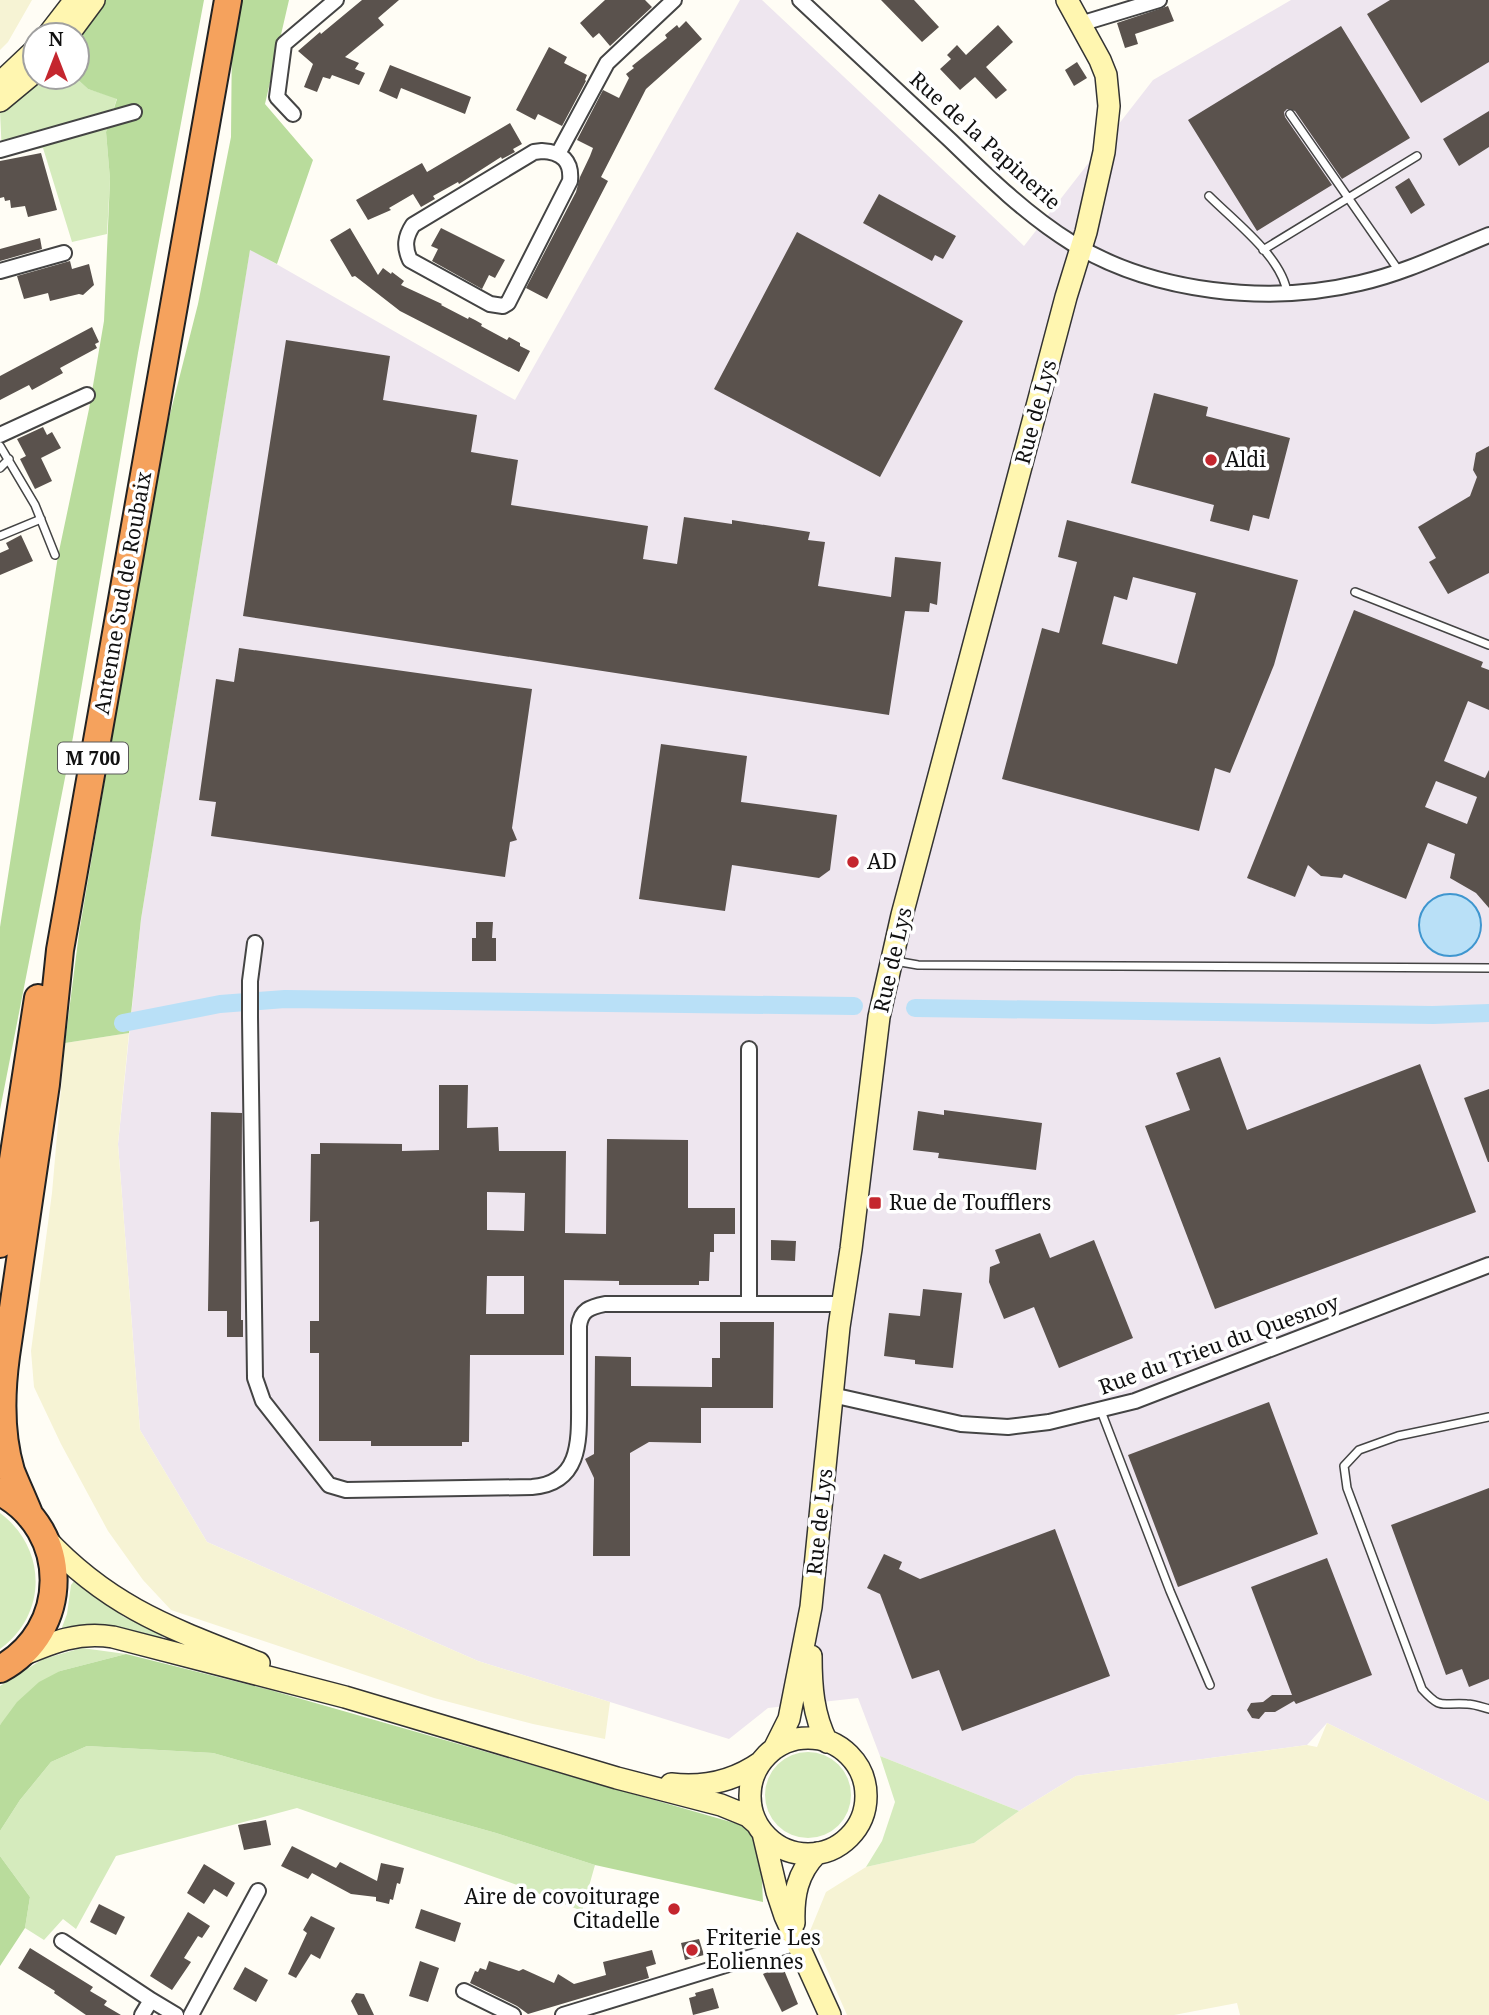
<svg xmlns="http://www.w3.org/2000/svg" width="1489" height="2015" viewBox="0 0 1489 2015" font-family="'Noto Serif',serif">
<rect width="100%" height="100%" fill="#fffdf5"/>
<path fill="#eee6ef" d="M740,0H762L1024,246L1153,80L1291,0H1489V1802L1327,1723L1307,1745L1076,1776L1019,1811L880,1756L858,1698L768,1708L729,1739L478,1661L207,1542L140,1430L118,1144L141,919L250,249L515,400Z"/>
<path fill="#f6f3d4" d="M0,0H32L8,42L0,50Z
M129,1033L118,1144L140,1430L207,1542L478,1661L610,1702L605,1739L533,1724L434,1698L171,1610L143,1580L108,1531L61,1444L34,1387L31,1351L52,1193L65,1043Z
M1327,1723L1489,1802V2015H1240L1237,2003L1174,2015H847L810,1931L826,1892L866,1867L974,1843L1019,1811L1076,1776L1307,1745L1317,1747Z"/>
<path fill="#d5ebbd" d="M39,77H75L88,89L117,98L106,132L110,179L107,234L72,242L43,148L2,154L0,112Z
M0,1513C47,1548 48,1614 0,1649Z
M74,1581L124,1617L163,1635L161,1639C127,1631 95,1618 61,1630L67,1614L71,1585Z
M82,1648L126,1654L60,1671L0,1725V1686L43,1659Z
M87,1746L213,1753L496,1833L595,1865L582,1911L517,1885L297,1808L116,1856L76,1929L63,1919L44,1940L25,1928L30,1897L0,1856V1831L20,1800L51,1762Z
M765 1795a43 43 0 1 1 86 0a43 43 0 1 1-86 0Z
M880,1756L1019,1811L974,1843L866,1867L882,1841L895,1802Z"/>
<path fill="#b9dc9c" d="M102,0H204L138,353L73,737L0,1110V927L58,556L89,409L104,321L110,179L106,132L117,99L88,89L75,77H77V35Z
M237,0H289L265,104L313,160L277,264L250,250L141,919L129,1033L65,1043L79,933L161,450L198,304L231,137L232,32Z
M126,1654L270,1690L745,1826L760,1842L763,1902L595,1865L496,1833L213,1753L87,1746L51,1762L20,1800L0,1831V1725L17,1702L39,1682L60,1671Z
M0,1856L30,1897L25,1928L0,1966Z"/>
<path fill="#b9e0f7" stroke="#3f96cf" stroke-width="2" d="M1419 925a31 31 0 1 1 62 0a31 31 0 1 1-62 0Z"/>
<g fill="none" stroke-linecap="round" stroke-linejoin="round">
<path stroke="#b9e0f7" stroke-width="18" d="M915,1008L1433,1015L1489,1013
M123,1023L220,1004L285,999L854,1006"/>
</g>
<path fill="#5a524d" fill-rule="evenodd" d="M362,0H399L378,18L384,25L345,57L359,63L355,69L365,73L359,85L332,75L330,79L323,77L317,92L304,87L313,64L298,51L320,32L321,34Z
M605,0H645L652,7L610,46L599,33L593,38L580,23Z
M881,0H914L939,27L922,42Z
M1390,0H1489V62L1421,103L1367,14Z
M1168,6L1174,21L1135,34L1138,44L1125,48L1117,23Z
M686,21L702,39L646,89L601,177L608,181L547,299L526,288L576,192L580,177L590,156L593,148L577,140L603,90L619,98L629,78L626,74L634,68L632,66L667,38L665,35L677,25L679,28Z
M998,25L1013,42L986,67L1007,90L996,99L975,77L960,90L940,69L951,59L947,55L957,45L966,55Z
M1341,26L1410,138L1342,179L1295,111L1287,109L1284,112L1285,117L1332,185L1257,231L1188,120Z
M549,47L567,57L564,63L587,75L585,80L586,81L562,126L538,114L535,120L516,110Z
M1077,62L1087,78L1074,86L1065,70Z
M390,65L471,97L465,114L401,88L397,99L379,91Z
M1489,111V147L1459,166L1443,139Z
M510,123L522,144L513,149L515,152L502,159L501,157L459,184L458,182L433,196L435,199L421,207L413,194L389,208L391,210L368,220L356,200L422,163L427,172Z
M41,153L57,210L28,217L25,206L11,208L10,200L5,201L4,197L0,198V161Z
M1409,178L1425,205L1411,214L1395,187Z
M879,194L956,236L943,259L935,255L932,261L863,223Z
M350,228L378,275L383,268L391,274L392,272L404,281L401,285L442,304L441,305L468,319L469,317L475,320L482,324L481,326L507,340L509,337L520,343V346L530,351L519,372L400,311L355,276L352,277L330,240Z
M441,228L505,260L495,278L489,275L482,289L432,261L438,249L431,246Z
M797,232L963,321L880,477L714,389Z
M40,238L42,249L0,261V249Z
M70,261L72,269L89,264L94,285L83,295L79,294L50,301L48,293L24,299L17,276Z
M92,327L99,342L95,344L97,348L60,368L63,373L32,390L29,385L0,400V376Z
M286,340L390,356L383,400L477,415L471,452L518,460L511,505L648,526L643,559L677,564L684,517L732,524V520L810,532L808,540L825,542L818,586L891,597L895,557L941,562L937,605L930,603L929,612L905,611L889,715L243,616Z
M1154,393L1208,407L1206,416L1290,438L1269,519L1253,515L1249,531L1210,521L1214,505L1131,483Z
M43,427L47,435L52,432L61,448L41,458L52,481L35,489L20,459L26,456L17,439Z
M1489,446V573L1448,594L1429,562L1436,558L1418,527L1470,496L1477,477L1473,470L1476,453Z
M1067,520L1298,580L1274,665L1230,773L1215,768L1199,831L1002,779L1042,628L1059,633L1077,562L1058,557ZM1133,577L1196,593L1177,664L1102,644L1114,596L1127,600Z
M21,535L33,561L0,575V553L9,549L6,543Z
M1354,610L1483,662L1481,667L1489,670V710L1468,701L1444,761L1485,778L1489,770V908L1476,893L1450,878L1455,854L1428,843L1406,899L1344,874L1342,878L1321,876L1308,865L1295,897L1247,878ZM1436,781L1477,797L1467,824L1425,807Z
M239,648L532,689L512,828L517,840L510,842L505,877L211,836L216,802L199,800L216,679L234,682Z
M661,744L747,756L741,802L837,815L830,870L819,878L732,865L725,911L639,899Z
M476,922H493L492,938H496V961H472V938H476Z
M1220,1057L1247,1130L1420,1064L1476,1212L1215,1309L1145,1126L1190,1110L1176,1073Z
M439,1085H468L467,1128L498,1127L499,1151H566L565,1233L606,1234L607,1139L688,1140V1208H735V1234H714V1252H710L709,1281H699V1285H619V1281L564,1280V1355H470L469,1442H462V1446H371V1441H319V1353H310V1321H319V1221L310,1222L311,1154H320V1143L402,1144V1151L439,1150ZM487,1192L525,1193L524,1231L487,1230ZM487,1276H524V1314H486Z
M1489,1089V1162H1488L1464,1098Z
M944,1110L1042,1123L1036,1170L938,1158L939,1153L913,1150L918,1111L944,1115Z
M211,1112L242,1113L241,1320H243V1337H227V1311H208Z
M1040,1233L1050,1258L1094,1240L1133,1338L1059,1368L1034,1307L1004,1319L989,1282L990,1267L1000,1263L995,1250Z
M771,1240L796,1241L795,1261L771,1260Z
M923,1289L962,1293L953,1368L915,1364V1360L884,1356L889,1313L920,1316Z
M720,1322H774L773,1408H701V1443L649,1442L630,1453V1556H593L594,1478L585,1459L594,1454L595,1356L631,1357V1386L712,1387V1358H720Z
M1269,1402L1318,1534L1178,1587L1128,1455Z
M1489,1488V1679L1469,1687L1462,1669L1446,1675L1391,1525Z
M1055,1529L1110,1676L962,1731L939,1670L912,1679L880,1594L867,1588L884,1554L902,1562L899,1569L920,1579Z
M1327,1558L1372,1675L1296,1704L1294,1701L1275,1712H1265L1259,1719L1252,1718L1247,1710L1251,1703L1263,1702L1272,1695H1292L1251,1587Z
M266,1820L271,1845L244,1850L238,1825Z
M292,1846L336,1868L340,1862L377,1881L381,1863L404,1868L400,1884L397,1883L393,1900L390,1899L389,1904L376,1901V1897L351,1894L312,1873L308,1879L281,1866Z
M204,1864L235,1883L227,1897L214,1889L204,1904L187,1893Z
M99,1904L125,1917L116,1935L90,1922Z
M421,1909L461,1923L455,1942L415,1928Z
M188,1912L210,1926L202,1938L198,1936L184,1958L191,1962L172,1990L150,1976Z
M311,1916L335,1928L320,1959L311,1954L296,1978L288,1974L307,1933L303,1930Z
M699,1939L704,1955L685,1960L681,1943Z
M30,1948L93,1987L90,1991L107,2001L104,2005L121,2015H86L54,1993L55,1991L18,1968Z
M652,1950L656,1964L646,1967L649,1978L528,2014L517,2006L470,1983L475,1971L478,1972L480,1968L486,1970L489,1961L519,1971L523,1969L554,1983L558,1974L574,1984L606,1975L603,1962Z
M420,1961L439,1968L428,2002L409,1996Z
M782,1965L798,2004L782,2012L763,1974Z
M245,1967L268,1980L256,2002L233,1989Z
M713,1988L719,2008L693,2015L689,1998L696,1996L695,1993Z
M356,1993L364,1994L374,2015H358L351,2001Z"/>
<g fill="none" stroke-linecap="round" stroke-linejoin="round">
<g stroke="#444" stroke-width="10">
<path id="lane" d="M1290,114L1399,271
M1209,196C1234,221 1283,258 1287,293
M1263,250L1417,156
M0,446L35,505L55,555
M0,468L9,459
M0,536L41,519
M1355,592L1489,645
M895,961L918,965L1489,968
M1101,1411L1170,1591L1210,1685
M1489,1417L1398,1436L1359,1450L1344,1466L1347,1488L1422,1689C1442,1711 1441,1702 1467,1704C1474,1704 1482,1707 1489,1709"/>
</g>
<g stroke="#444" stroke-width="18">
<path id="street" d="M800,0C850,47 900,94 951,141C989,178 1027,215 1072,243C1154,293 1268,305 1360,283C1405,273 1447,252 1489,235
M1080,24L1159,0
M293,114L277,97L284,44L336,0
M0,150L134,112
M542,151C562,152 572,161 570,181L508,303L503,306L490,304L410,260C404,247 405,237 413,225L534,152Z
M558,154L607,63L674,0
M0,271L64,253
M0,435L87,395
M255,943L250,981V1017L255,1378L263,1401L329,1485L346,1490L532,1487C583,1483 579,1437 579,1398C579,1374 579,1350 579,1326C581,1310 590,1307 605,1304H842
M749,1049V1303
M832,1395L961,1424L1008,1427L1049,1422L1135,1401L1489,1265
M62,1941L151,2000L142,2015
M464,1991L513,2015
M151,2000L176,2015
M191,2015L258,1891
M563,2015L797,1943"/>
</g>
<g stroke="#333" stroke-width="24">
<path id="secondary" d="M48,35L75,0
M68,35L94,0
M0,83L35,50
M0,101L35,72
M45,1538C110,1608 173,1629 259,1663
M20,1656C51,1643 78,1631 113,1637L345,1697L617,1778L721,1805L748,1816L756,1823
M811,1656C811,1686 813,1715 827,1742
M750 1796a58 58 0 1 1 116 0a58 58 0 1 1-116 0Z
M774,1749L789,1719L811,1607L839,1327L851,1249L879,1017L902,915L1066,297L1086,232L1104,152L1109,106L1106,75L1100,60L1067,0
M671,1784C704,1788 734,1781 761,1762
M763,1833L777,1892L785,1916L830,2015
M794,1923C793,1896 797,1873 817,1853"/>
</g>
<g stroke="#222" stroke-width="30">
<path id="highway" d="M0,1244L38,998
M0,1492C72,1530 71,1631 0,1669
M30,1516C24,1501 17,1486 11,1471C0,1434 1,1393 6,1356L46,1084L60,950L228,0"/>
</g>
<use href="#lane" stroke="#fff" stroke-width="7"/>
<use href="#street" stroke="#fff" stroke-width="14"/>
<use href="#secondary" stroke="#fff6b0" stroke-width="21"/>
<use href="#highway" stroke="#f5a25d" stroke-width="26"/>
</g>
<g fill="#c4262e" stroke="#fff" stroke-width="2.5">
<circle cx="1211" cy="460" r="7"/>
<circle cx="853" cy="862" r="7"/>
<rect x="868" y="1196" width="14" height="14" rx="3.5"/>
<circle cx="674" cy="1909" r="7"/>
<circle cx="692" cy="1950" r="7"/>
</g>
<g text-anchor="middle" stroke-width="7" stroke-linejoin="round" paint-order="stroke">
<rect fill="#fff" stroke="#585858" stroke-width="2" x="58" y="742.5" width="70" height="31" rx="5"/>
<g font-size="19" font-weight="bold" fill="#111">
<text x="93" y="765">M 700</text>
</g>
<g font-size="21" fill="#111" stroke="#fff">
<text transform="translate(985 141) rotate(42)" y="7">Rue de la Papinerie</text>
<text transform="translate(1036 412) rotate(-75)" y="7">Rue de Lys</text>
<text transform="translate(123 593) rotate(-80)" y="7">Antenne Sud de Roubaix</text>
<text transform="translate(893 960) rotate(-77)" y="7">Rue de Lys</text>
<text transform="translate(1219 1345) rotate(-20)" y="7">Rue du Trieu du Quesnoy</text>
<text transform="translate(820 1522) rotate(-84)" y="7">Rue de Lys</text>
</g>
<g font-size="21" fill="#111" stroke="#fff" text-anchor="start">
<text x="1225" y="467">Aldi</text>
<text x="867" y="869">AD</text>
<text x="889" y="1210">Rue de Toufflers</text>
<text x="660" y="1904" text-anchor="end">Aire de covoiturage<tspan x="660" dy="24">Citadelle</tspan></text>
<text x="706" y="1945">Friterie Les<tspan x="706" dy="24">Eoliennes</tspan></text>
</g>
</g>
<g transform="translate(56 56)"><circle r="33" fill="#ffffff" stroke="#a0a0a0" stroke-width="2"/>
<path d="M0-5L12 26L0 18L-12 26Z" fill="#c4262e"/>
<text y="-10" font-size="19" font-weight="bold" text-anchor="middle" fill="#111111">N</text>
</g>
</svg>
